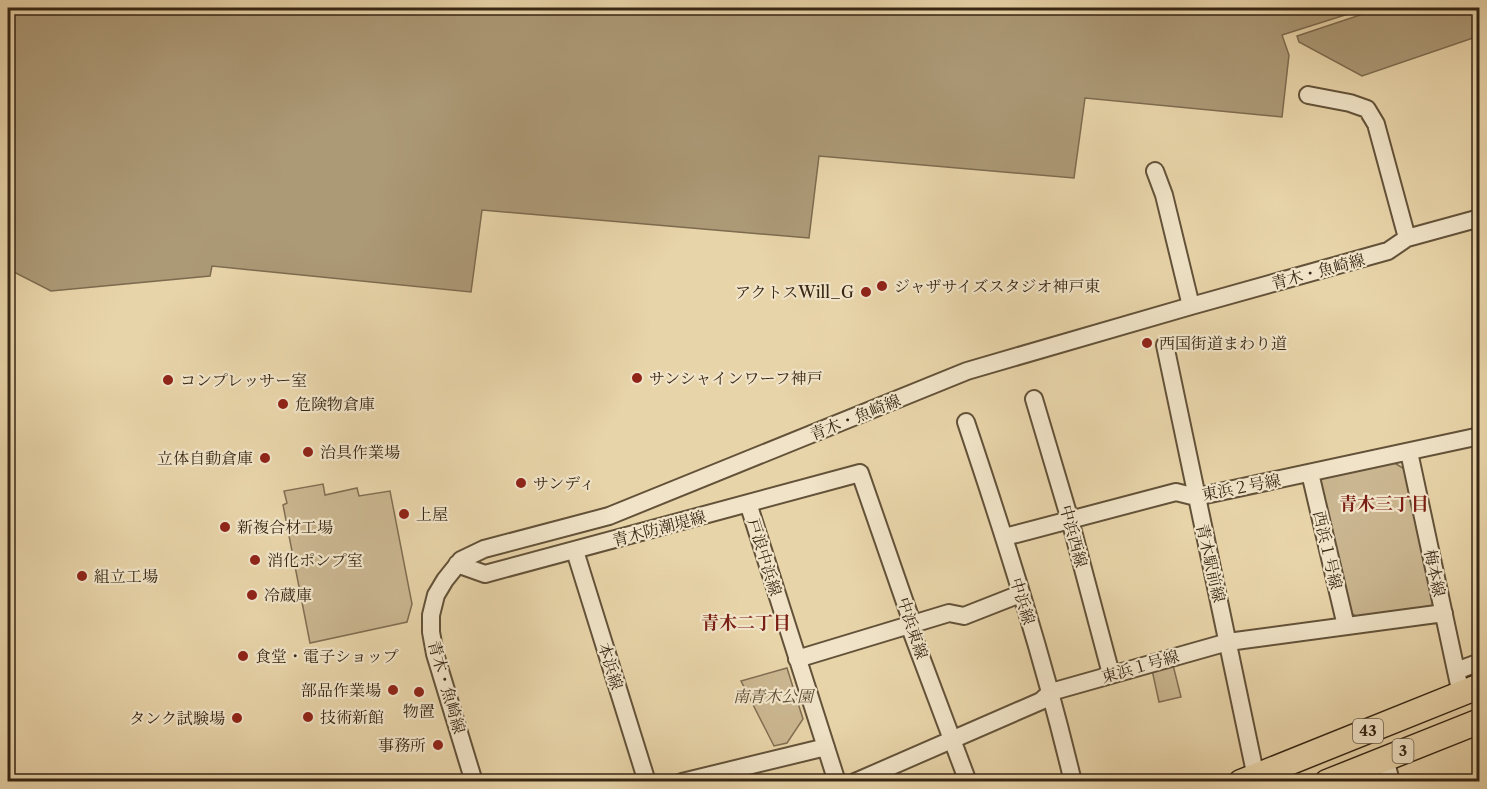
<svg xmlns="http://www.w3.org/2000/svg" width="1487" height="789" viewBox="0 0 1487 789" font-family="'Libre Caslon Text','Noto Serif JP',serif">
<rect width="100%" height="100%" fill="#e8d4a9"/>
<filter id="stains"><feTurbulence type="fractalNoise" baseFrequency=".00333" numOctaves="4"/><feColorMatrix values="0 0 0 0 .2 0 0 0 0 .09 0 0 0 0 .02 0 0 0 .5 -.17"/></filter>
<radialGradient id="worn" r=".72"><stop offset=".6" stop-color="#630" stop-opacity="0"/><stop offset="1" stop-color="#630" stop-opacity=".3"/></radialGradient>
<path fill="#cab690" stroke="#806e52" stroke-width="1.5" d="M1393,462L1406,470L1435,607L1356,616L1347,611L1318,484L1324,475Z
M323,484L325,495L357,488L359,496L390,491L412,604L407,622L310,643L283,505L287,503L284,491Z
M1173,665L1181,697L1159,702L1152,670Z
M787,668L803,719L787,743L774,746L741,681Z"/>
<path fill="#ac9976" stroke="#7d6b4f" stroke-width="1.5" d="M8,8H1367L1282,35L1289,55L1282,117L1085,98L1074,178L819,156L809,238L482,210L471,292L212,266L210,276L51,291L8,269Z
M1381,8H1479V36L1362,76L1299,42L1297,36Z"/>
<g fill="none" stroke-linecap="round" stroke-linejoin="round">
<g stroke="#635239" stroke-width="20">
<path id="minor" d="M1308,95L1350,103L1367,109L1376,124L1407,238
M1155,171L1164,195L1191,306
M1165,345L1257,782
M1034,399L1070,520L1111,674
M966,422C1006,541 1044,660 1073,782
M1409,452L1461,694
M1310,473L1346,626
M748,503L837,782
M1005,537L1176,492L1196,497L1480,436
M575,551L647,782
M457,564L485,574L860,473L910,617L909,625L968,782
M797,659L949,613L964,616L1020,594
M1456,671L1480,662
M1388,770L1391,782
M474,782L435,654L431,632V615L436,595L445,580L461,560L484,549L609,516L967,371L1191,306L1388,251L1407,238L1480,218
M682,782L826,747
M855,782L1041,701L1051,692L1228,642L1444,613"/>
</g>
<g stroke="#372614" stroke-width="27">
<path id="highway" d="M1241,782L1480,686
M1327,782L1480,721"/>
</g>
<use href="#minor" stroke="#f0e3c7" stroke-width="16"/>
<use href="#highway" stroke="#e8d4a9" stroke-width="24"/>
</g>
<g fill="#8f2418" stroke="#f0e3c7" stroke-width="2">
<circle cx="882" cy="286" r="6"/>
<circle cx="866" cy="292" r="6"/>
<circle cx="1147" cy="343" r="6"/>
<circle cx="637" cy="378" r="6"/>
<circle cx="168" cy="380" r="6"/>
<circle cx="283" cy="404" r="6"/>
<circle cx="308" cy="452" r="6"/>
<circle cx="265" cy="458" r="6"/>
<circle cx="521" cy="483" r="6"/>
<circle cx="404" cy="514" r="6"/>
<circle cx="225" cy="527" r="6"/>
<circle cx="255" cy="560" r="6"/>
<circle cx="82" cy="576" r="6"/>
<circle cx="252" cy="595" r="6"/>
<circle cx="243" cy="656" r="6"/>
<circle cx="393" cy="690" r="6"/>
<circle cx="419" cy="692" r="6"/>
<circle cx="308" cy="717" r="6"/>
<circle cx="237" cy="718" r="6"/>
<circle cx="438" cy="745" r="6"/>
</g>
<g text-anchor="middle" stroke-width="4.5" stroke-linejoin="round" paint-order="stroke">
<g fill="#f0e3c7" stroke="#6e5f4a" stroke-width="1.5">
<rect x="1353" y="719" width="30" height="24" rx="4.5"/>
<rect x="1392.5" y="739" width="21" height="24" rx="4.5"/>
</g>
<g font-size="15" font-weight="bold" fill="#372614">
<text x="1368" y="736">43</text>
<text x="1403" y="756">3</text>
</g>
<g font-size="16" fill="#372614" stroke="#f0e3c7">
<text transform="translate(1318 271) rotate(-15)" y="6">青木・魚崎線</text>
<text transform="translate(855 417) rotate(-22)" y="6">青木・魚崎線</text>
<text transform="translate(1241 487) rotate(-11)" y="6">東浜２号線</text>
<text transform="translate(659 528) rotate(-15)" y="6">青木防潮堤線</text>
<text transform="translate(1074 536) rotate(75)" y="6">中浜西線</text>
<text transform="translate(1328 550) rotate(77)" y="6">西浜１号線</text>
<text transform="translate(765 557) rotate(73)" y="6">戸浪中浜線</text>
<text transform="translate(1211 563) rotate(77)" y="6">青木駅前線</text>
<text transform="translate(1435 573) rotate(78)" y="6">梅本線</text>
<text transform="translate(1023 601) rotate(73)" y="6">中浜線</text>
<text transform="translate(913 628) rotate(72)" y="6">中浜東線</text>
<text transform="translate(611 666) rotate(73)" y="6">本浜線</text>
<text transform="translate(1140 666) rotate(-16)" y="6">東浜１号線</text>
<text transform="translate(447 687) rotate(74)" y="6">青木・魚崎線</text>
</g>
<g font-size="16" fill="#372614" stroke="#f0e3c7" text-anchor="start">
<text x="894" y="292">ジャザサイズスタジオ神戸東</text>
<text x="854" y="298" text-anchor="end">アクトスWill_G</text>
<text x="1159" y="349">西国街道まわり道</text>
<text x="649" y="384">サンシャインワーフ神戸</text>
<text x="180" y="386">コンプレッサー室</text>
<text x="295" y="410">危険物倉庫</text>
<text x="320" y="458">治具作業場</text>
<text x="253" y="464" text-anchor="end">立体自動倉庫</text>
<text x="533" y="489">サンディ</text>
<text x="416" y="520">上屋</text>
<text x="237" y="533">新複合材工場</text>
<text x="267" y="566">消化ポンプ室</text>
<text x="94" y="582">組立工場</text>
<text x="264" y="601">冷蔵庫</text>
<text x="255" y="662">食堂・電子ショップ</text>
<text x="381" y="696" text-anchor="end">部品作業場</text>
<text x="419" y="717" text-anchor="middle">物置</text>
<text x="320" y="723">技術新館</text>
<text x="225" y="724" text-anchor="end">タンク試験場</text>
<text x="426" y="751" text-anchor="end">事務所</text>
</g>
<g font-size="16" font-style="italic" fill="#5c4a33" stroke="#f0e3c7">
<text x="773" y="702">南青木公園</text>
</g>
<g font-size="18" font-weight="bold" fill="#7a1f14" stroke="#f0e3c7">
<text x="1384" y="510">青木三丁目</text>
<text x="746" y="629">青木二丁目</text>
</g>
</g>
<rect width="1487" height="789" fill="none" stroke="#e8d4a9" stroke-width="30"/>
<rect x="9" y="9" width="1469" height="771" fill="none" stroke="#372614" stroke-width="3"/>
<rect x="15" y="15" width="1457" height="759" fill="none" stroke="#372614" stroke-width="1.5"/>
<rect width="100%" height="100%" filter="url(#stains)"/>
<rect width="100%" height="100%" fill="url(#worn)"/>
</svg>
